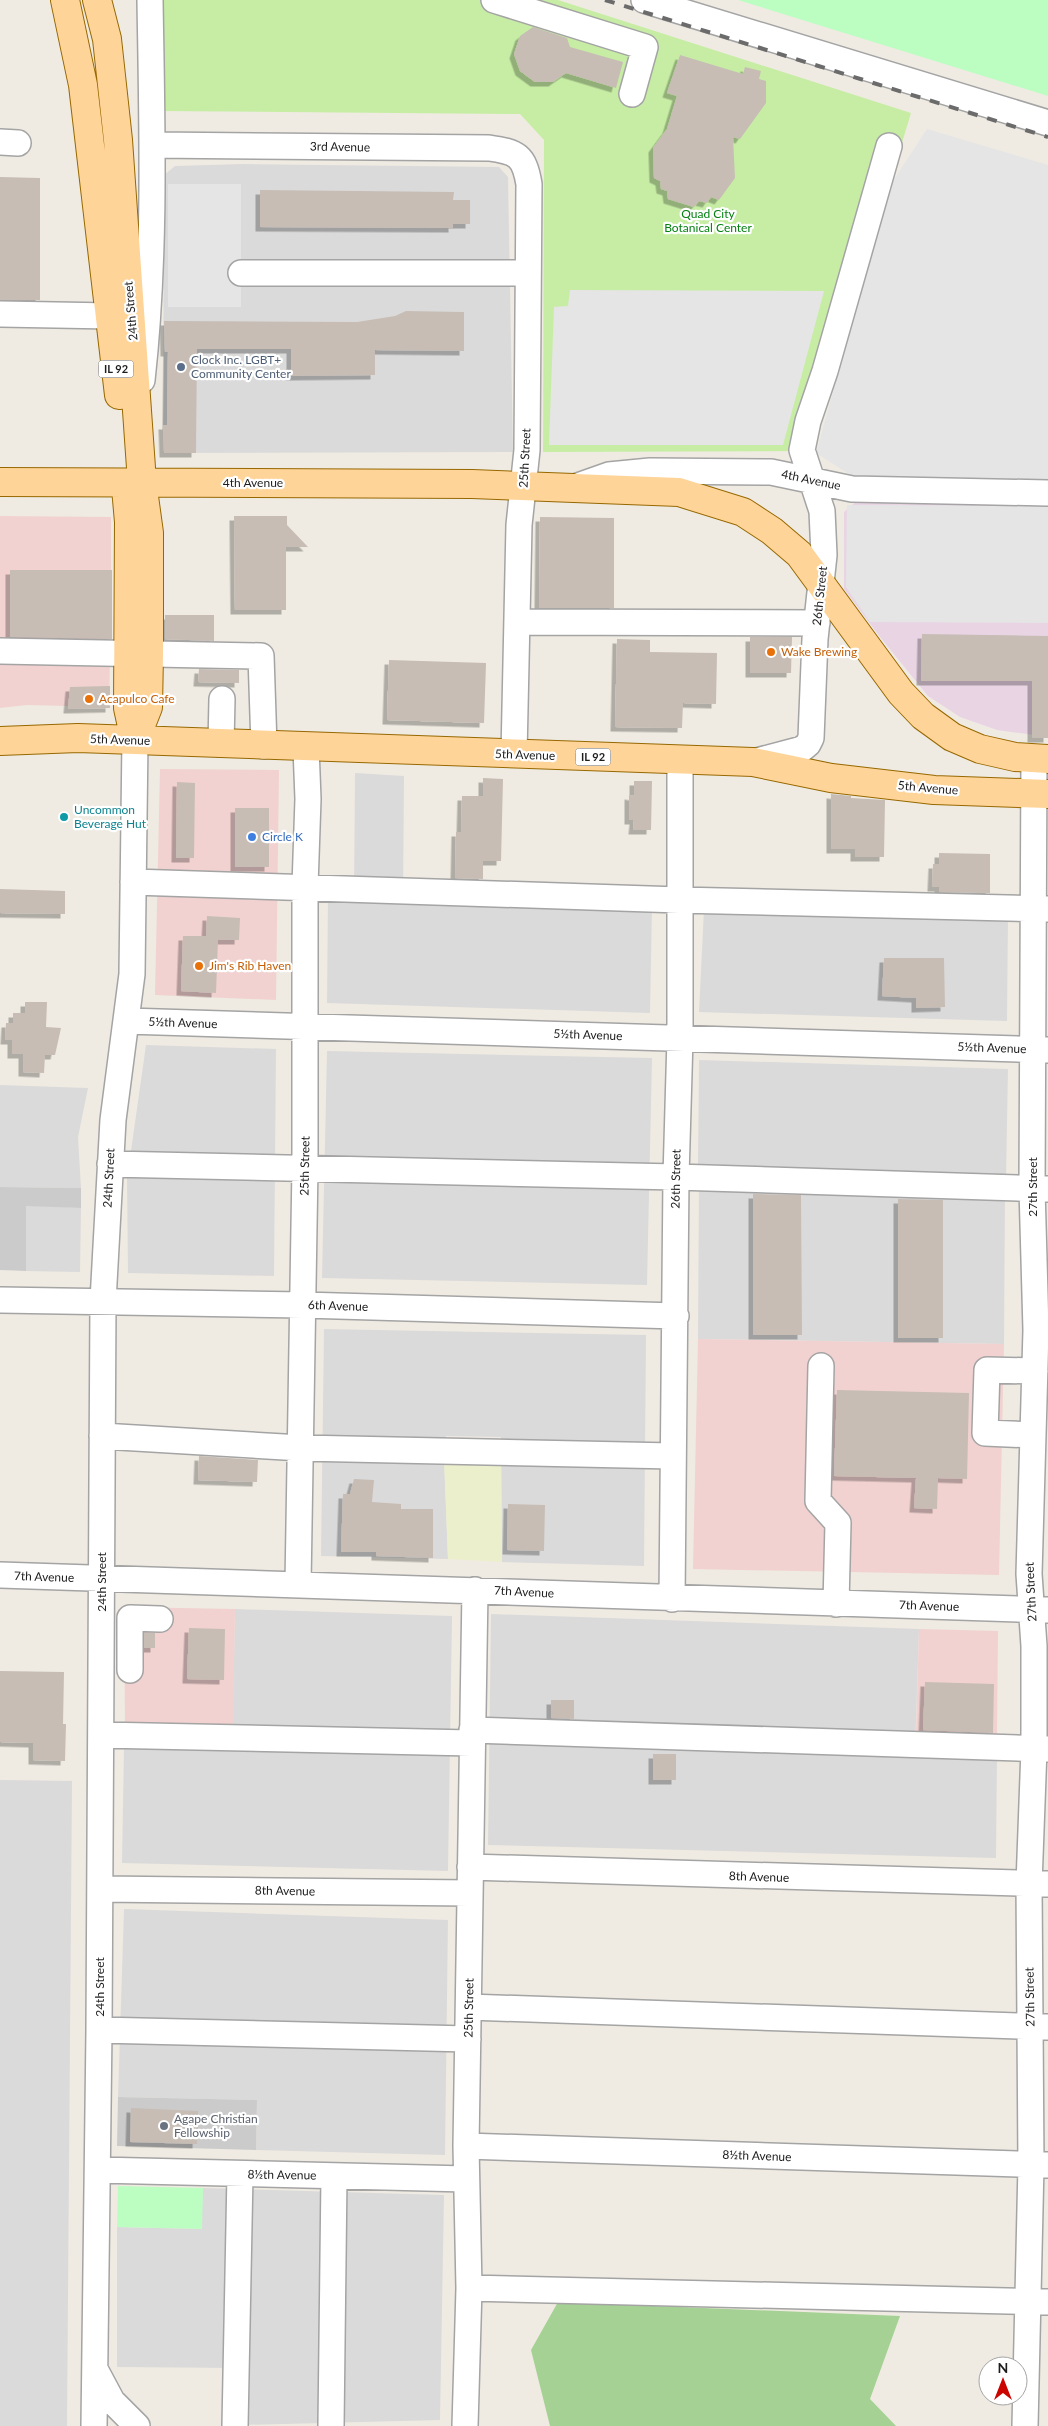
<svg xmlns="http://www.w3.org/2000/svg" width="1048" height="2426" viewBox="0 0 1048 2426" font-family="Lato,sans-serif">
<defs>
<filter id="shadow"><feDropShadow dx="-4.5" dy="4.5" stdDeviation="0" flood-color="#0004"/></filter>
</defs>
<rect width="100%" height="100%" fill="#efebe2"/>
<path fill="#dbdada" d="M243,164L499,167L508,177L513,452L163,453L164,175L175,166Z
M355,773L404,776L403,896L652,905L650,1013L327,1003L328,893L354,895Z
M704,909L1008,916L1007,1021L699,1012Z
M146,1045L276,1049L274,1276L128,1273L127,1179Z
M327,1051L652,1058L647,1285L322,1278Z
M699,1060L1008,1069L1006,1178L698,1166Z
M0,1085L88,1088L78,1137L81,1188L0,1187Z
M699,1183L1005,1193L1004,1344L698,1339Z
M26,1205L81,1208L80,1272L26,1271Z
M324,1329L646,1335L644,1566L502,1562L501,1437L446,1436L444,1457L448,1559L321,1556Z
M235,1609L452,1616L448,1871L122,1863L124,1745L232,1748Z
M491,1614L919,1629L915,1752L997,1755L996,1858L488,1845Z
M0,1780L72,1781L67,2426H0Z
M124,1909L448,1920L445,2155L256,2150L257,2100L118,2097Z
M203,2188L444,2195L440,2420L239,2425L241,2368L117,2367V2227L201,2229Z"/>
<path fill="#f1d2d0" d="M0,516L111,517V644L0,643Z
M0,657H110L109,707L27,705L0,708Z
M160,769L279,770L276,1000L155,995Z
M698,1339L1004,1344L999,1575L693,1569Z
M124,1607L235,1609L233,1728L125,1726Z
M919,1629L998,1631L997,1736L916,1733Z"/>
<path fill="#e9d4e4" d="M858,500L1048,504V737L997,730L960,717L928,696L880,637L844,589V512Z"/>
<path fill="#cbcbcb" d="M0,1187L81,1188V1208L26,1206V1271L0,1270Z
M118,2097L257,2100L256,2150L117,2146Z"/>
<path fill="#ecefcc" d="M444,1457L501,1459L502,1562L448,1559Z"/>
<path fill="#c7eda5" d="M162,0H558L911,113L809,451L543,452L544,140L520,114L159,111Z"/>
<path fill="#a5d194" d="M558,2302L900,2316L870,2399L896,2426H550L531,2350Z"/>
<path fill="#bcfdc2" d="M738,0H1048V96Z
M118,2186L203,2188L202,2229L117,2227Z"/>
<path fill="#e5e5e5" d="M927,129L1048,165V482L860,481L816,453L891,184Z
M168,184H241V307H168Z
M570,290L824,291L783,445H549L554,307L568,306Z
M847,505L1048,506V623L870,622L846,587Z"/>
<path fill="#c7bdb5" filter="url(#shadow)" d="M533,27L567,38L570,47L623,62L616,88L566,73L553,82H535L520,71L514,54L520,36Z
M680,55L743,74L745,67L761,71L759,79L766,81V103L740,139L733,137L735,178L719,200L711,197L707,203L699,201L694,207L668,199L667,191L661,189L660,181L654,178L653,148L667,129L677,96L667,93Z
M0,177L40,178V300H0Z
M260,190L454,192L453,200H470V224H453V228L260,227Z
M406,311L464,312V351L375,350V375L291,376V349H197L196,453H164L163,425H167L168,352H165L164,321L357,322L395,316Z
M234,516H287V525L308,547H286V610H235Z
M540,517L614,518V608H539Z
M10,570H112V639L10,637Z
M165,615H214V641L165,639Z
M922,634L1048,636V738H1032V681H921Z
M750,637H792L791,673H750Z
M617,639L650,640V652L717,653L716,704L683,703L682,728L615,727Z
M389,660L486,663L484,723L387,720Z
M199,669L239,670V683L198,682Z
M110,686V708L68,709L70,687Z
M483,778L503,779L501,861H483V879L455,878L456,832H461L462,796H483Z
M634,781H652L651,830H633L634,820H629V795L634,796Z
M177,782L195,783L194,858H176Z
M831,794L851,796V798L885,800L884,857H855V849H831Z
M235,808H269V867H235Z
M939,853L990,854V893L939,892V887H932L933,864H939Z
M0,889L65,891V914L0,913Z
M207,916L240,918L239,940H218L216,993L181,991L183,936H206Z
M884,958H944L945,1007L916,1008V998L882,996Z
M25,1002H47L46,1027L61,1028L55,1055H45L44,1073L23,1072V1054H12V1040H5L6,1023H13V1013H25Z
M753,1194L801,1195L802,1335H753Z
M898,1199L943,1200V1338H898Z
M837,1390L969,1393L967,1479L938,1478L937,1509L914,1508L916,1478L834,1476Z
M199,1456L258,1460L257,1482L198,1480Z
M354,1479L374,1480L372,1502L401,1504V1509H433V1558L376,1556V1552H341L343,1494H350Z
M508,1504L545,1505L544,1551L507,1550Z
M189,1628L225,1629L224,1680L187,1679Z
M144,1633H155V1648H144Z
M0,1671L64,1672L63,1724H66L65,1761L33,1760V1743L0,1742Z
M925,1682L994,1684L993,1733L923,1730Z
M551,1700H574V1719L551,1718Z
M653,1754H676V1780H653Z
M131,2108L198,2111L197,2144L130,2142Z"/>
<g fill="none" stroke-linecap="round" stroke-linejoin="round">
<g stroke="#a4a4a4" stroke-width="28">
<path id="minor" d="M494,0L645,47L632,94
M644,0L1048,123
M0,142L18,143
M152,145L489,148C517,152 524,155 529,184L527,450L519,525L514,754
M241,273H528
M0,314L111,316
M142,380C156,254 152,126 150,0
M575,487L609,475L650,471L771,472L852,489L1048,493
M517,622L817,623
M0,651L261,656L264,746
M221,744L222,699
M753,762L802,749L808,744L811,738L815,639L824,555L822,511L802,450L808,421L825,371L889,146
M133,882L679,900L1048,909
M127,1021L1048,1050
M110,1164L676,1177L1047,1189
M0,1300L303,1305L676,1316
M821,1366L818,1501L838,1523L836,1604
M1033,1435L985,1433L987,1370L1035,1371
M102,1436L301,1448L673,1456
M0,1575L1048,1610
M298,1584L305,1167V886L308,799L306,748
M672,1599L676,1177L680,1038V760
M130,1670V1618L160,1619
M472,1730L1048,1749
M101,1735L471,1743
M470,1867L1048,1884
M101,1889L470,1893
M469,2007L1048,2027
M99,2030L468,2039
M466,2146L1048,2165
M98,2170L466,2179
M469,2288L1048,2302
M96,2371L112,2401L137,2426
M94,2426L99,2030L103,1301L113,1120L132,974L135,740
M235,2426L240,2174
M331,2426L334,2176
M465,2426L469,2288L466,2146L475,1590
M1025,2426L1031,2165L1029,1884L1034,1749V1646L1029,1574L1036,1330L1032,1189L1034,758"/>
</g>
<g stroke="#976800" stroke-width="30">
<path id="major" d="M65,0L83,85L119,395
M97,0L107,39L118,140L142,482L149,533V655L148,707L135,740
M0,482L472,484L679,492L743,512L772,531L799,554L901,693L923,716L952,737L980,749L1015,757L1048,759
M126,488L129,522L128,708L135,740
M0,741L78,738L753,762L831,778L934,790L1048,794"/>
</g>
<use href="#minor" stroke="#fff" stroke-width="25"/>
<use href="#major" stroke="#ffd498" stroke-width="28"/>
<path stroke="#6b6b6b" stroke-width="4" stroke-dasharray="10 10" stroke-linecap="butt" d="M605,0L1048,137"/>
</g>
<circle fill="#5c6f8a" stroke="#fff" stroke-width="2" cx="181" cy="367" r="5"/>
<g fill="#e8710a" stroke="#fff" stroke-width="2">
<circle cx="771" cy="652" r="5"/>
<circle cx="89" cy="699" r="5"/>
<circle cx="199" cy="966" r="5"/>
</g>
<circle fill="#0f9aa8" stroke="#fff" stroke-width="2" cx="64" cy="817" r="5"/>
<circle fill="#3f7fe0" stroke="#fff" stroke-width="2" cx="252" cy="837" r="5"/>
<circle fill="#6b7280" stroke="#fff" stroke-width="2" cx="164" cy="2126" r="5"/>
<g text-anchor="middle" stroke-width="4.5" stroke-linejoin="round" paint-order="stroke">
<g fill="#fff" stroke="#616161" stroke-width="1">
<rect x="98.5" y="360.5" width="35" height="17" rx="4"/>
<rect x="575.5" y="748.5" width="35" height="17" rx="4"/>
</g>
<g font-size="11" font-weight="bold" fill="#1d1d1d">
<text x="116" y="373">IL 92</text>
<text x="593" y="761">IL 92</text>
</g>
<g font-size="12" fill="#1d1d1d" stroke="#fff">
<text transform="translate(340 147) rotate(1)" y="4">3rd Avenue</text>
<text transform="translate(131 311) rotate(-95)" y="4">24th Street</text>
<text transform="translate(525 458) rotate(-87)" y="4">25th Street</text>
<text transform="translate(811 480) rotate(12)" y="4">4th Avenue</text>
<text x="253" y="487">4th Avenue</text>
<text transform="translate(820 596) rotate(-84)" y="4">26th Street</text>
<text transform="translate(120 740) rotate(2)" y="4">5th Avenue</text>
<text transform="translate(525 755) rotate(2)" y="4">5th Avenue</text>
<text transform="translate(928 788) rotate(5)" y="4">5th Avenue</text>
<text transform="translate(183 1023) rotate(2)" y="4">5½th Avenue</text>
<text transform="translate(588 1035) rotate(2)" y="4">5½th Avenue</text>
<text transform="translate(992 1048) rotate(2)" y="4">5½th Avenue</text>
<text transform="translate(305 1166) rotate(-89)" y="4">25th Street</text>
<text transform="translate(109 1178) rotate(-87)" y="4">24th Street</text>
<text transform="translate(676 1179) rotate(-89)" y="4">26th Street</text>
<text transform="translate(1033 1187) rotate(-90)" y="4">27th Street</text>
<text transform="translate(338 1306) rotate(2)" y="4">6th Avenue</text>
<text transform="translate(44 1577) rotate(2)" y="4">7th Avenue</text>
<text transform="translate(102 1582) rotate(-90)" y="4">24th Street</text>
<text transform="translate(524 1592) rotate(3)" y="4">7th Avenue</text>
<text transform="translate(1031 1592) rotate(-93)" y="4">27th Street</text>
<text transform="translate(929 1606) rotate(2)" y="4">7th Avenue</text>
<text transform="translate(759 1877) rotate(2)" y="4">8th Avenue</text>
<text transform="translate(285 1891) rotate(1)" y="4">8th Avenue</text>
<text transform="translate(100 1987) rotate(-90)" y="4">24th Street</text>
<text transform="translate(1030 1997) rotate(-91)" y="4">27th Street</text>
<text transform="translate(469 2008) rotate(-89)" y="4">25th Street</text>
<text transform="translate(757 2156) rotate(2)" y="4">8½th Avenue</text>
<text transform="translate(282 2175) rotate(1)" y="4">8½th Avenue</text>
</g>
<g font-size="12" fill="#058212" stroke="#fff">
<text x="708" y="218">Quad City<tspan x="708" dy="14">Botanical Center</tspan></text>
</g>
<g font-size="12" fill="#4e5e75" stroke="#fff" text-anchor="start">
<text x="191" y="364">Clock Inc. LGBT+<tspan x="191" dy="14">Community Center</tspan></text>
</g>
<g font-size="12" fill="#c56008" stroke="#fff" text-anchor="start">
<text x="781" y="656">Wake Brewing</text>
<text x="99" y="703">Acapulco Cafe</text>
<text x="209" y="970">Jim's Rib Haven</text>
</g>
<g font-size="12" fill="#0d838f" stroke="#fff" text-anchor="start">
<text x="74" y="814">Uncommon<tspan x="74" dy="14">Beverage Hut</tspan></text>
</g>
<g font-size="12" fill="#366cbe" stroke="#fff" text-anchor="start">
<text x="262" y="841">Circle K</text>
</g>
<g font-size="12" fill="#5b616d" stroke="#fff" text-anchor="start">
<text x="174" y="2123">Agape Christian<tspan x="174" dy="14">Fellowship</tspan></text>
</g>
</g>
<g transform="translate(1003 2381)"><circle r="24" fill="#ffffff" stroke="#a5a5a5"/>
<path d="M0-4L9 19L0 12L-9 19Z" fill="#cb0400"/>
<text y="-8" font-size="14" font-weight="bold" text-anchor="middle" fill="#1d1d1d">N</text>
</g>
</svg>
